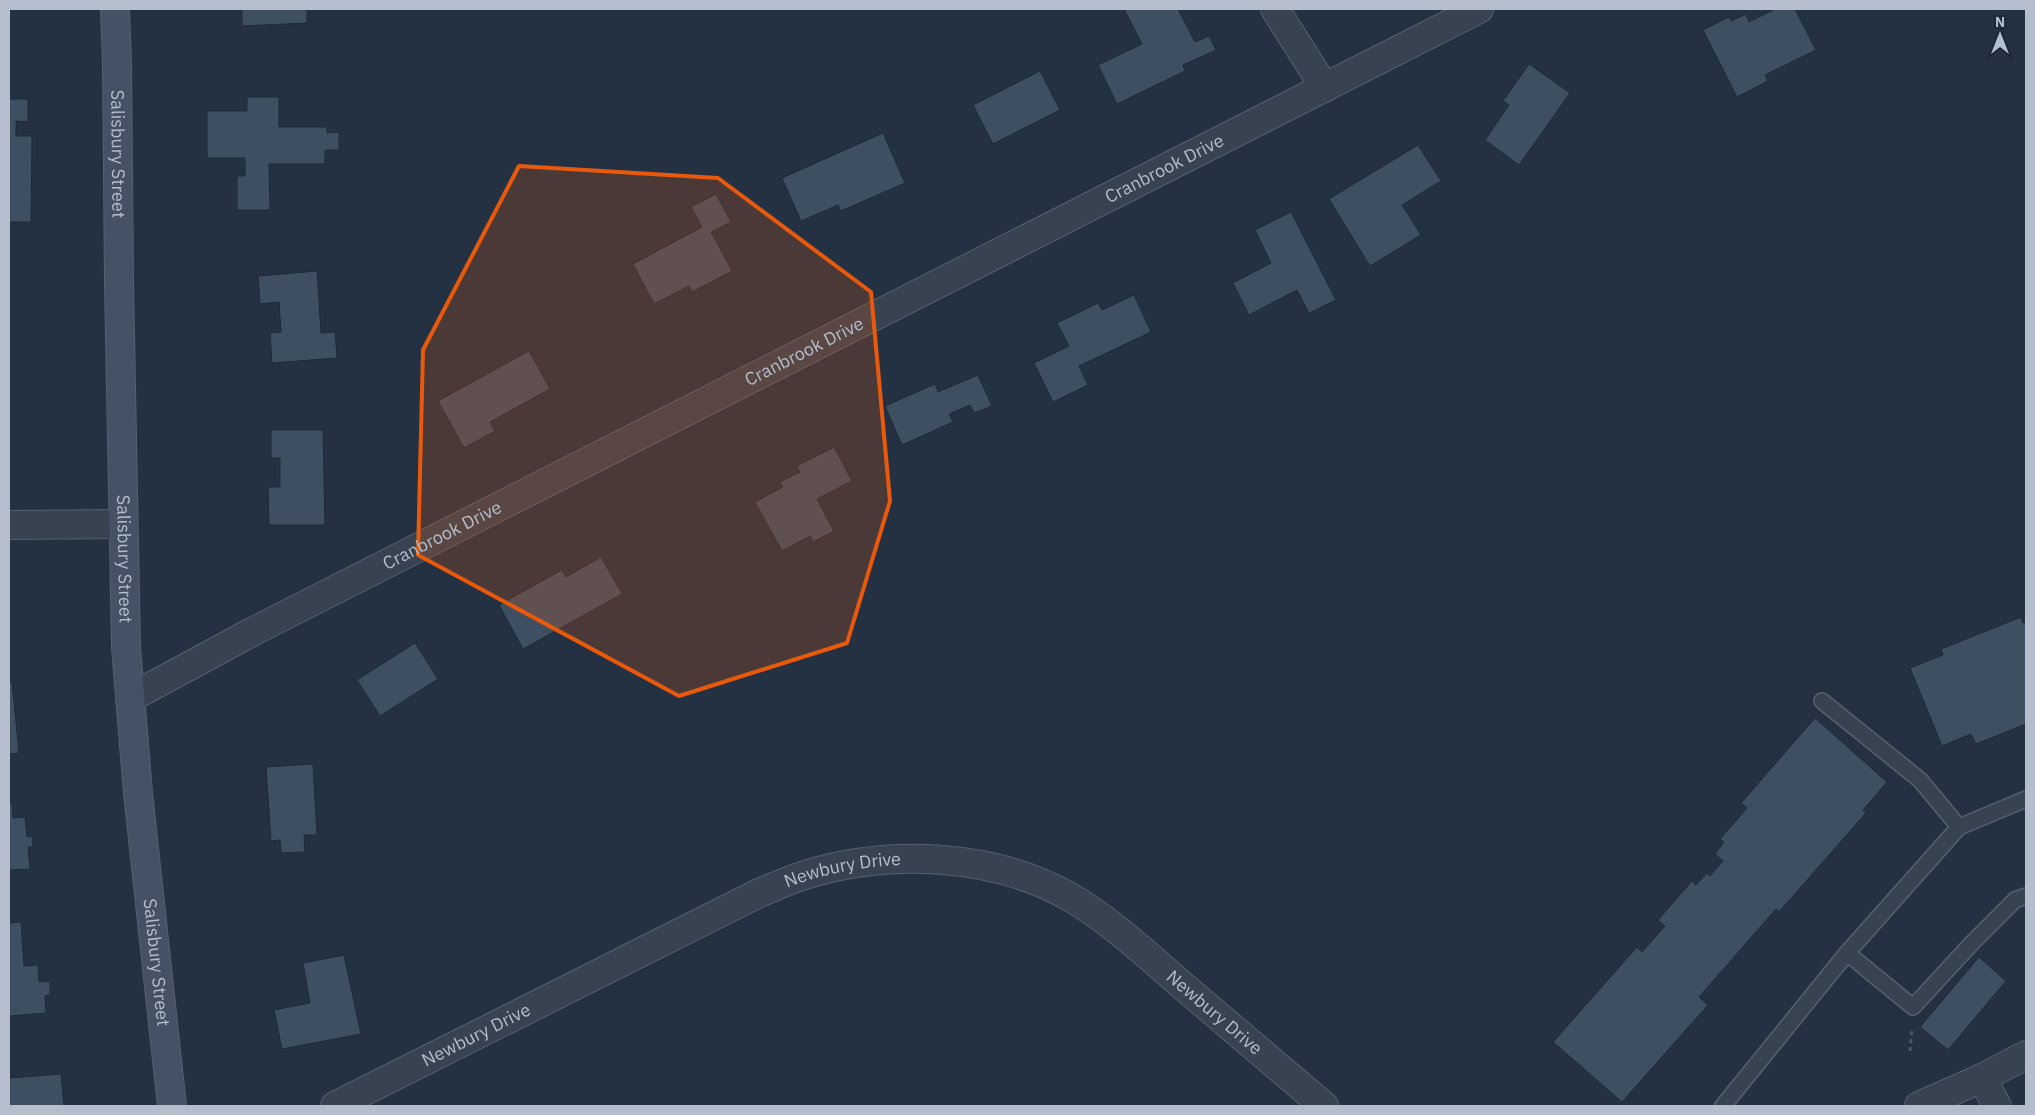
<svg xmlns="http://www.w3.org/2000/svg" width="2035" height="1115" viewBox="0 0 2035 1115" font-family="'IBM Plex Sans',sans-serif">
<rect width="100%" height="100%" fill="#233142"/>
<path fill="#3f4f62" stroke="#1e2a39" d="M242,9H307V23L242,26Z
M1124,9H1178L1195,42L1209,36L1216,50L1183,65L1185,71L1117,104L1098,65L1142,44Z
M1775,9H1795L1816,50L1765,75L1768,81L1737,97L1703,30L1729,17L1731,21L1746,14L1749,22Z
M1529,64L1570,93L1519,165L1485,140L1509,105L1503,101Z
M1040,71L1060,110L993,144L973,105Z
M247,97H279V127H327V133L339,132V150H325V164H269L270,210H237V176H245V158H207V111H247Z
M9,99H28V122L16,121V136H32L31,222H9Z
M883,133L905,183L841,211L838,205L801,221L782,178Z
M1418,145L1441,181L1402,205L1421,235L1370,266L1329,199Z
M716,194L731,222L711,232L732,271L692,292L689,286L654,304L633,264L702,227L691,207Z
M1291,212L1336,300L1309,313L1297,290L1249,315L1233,283L1271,263L1255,230Z
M317,271L321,333L335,332L337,358L272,363L270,333L281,332L279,302L260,304L258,276Z
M1134,295L1151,332L1079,366L1088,385L1053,402L1034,363L1069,346L1057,323L1098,303L1102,310Z
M529,351L550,389L490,422L495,431L464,448L438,401Z
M978,375L992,406L974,413L970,405L949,414L953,422L902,445L885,406L935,384L938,392Z
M271,430H323L325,525H269L268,487H280V458H271Z
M834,447L852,481L817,499L834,531L813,542L810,536L782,551L755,502L783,487L780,482L800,472L797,466Z
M601,557L622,594L523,649L499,605L562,570L566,577Z
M2021,617L2023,623L2026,622V724L1976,744L1971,734L1942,746L1910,668L1943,655L1941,649Z
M415,643L438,679L380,716L357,680Z
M9,682H12L19,753L9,754Z
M1815,718L1887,782L1863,810L1866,813L1779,912L1776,909L1699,997L1708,1005L1622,1102L1553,1042L1637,947L1642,952L1665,926L1658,920L1692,881L1696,885L1707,873L1710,876L1723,861L1715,854L1724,842L1720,839L1747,808L1741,803Z
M313,764L317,835H304L305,852L281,853L280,840L271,841L266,767Z
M9,803H12L13,818L25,817L27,837L32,836L33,847H28L30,869L9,870Z
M21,922L24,966L38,965L39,982L50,981V995L45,996L46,1013L9,1016V923Z
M344,955L361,1034L282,1049L274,1010L310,1003L303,963Z
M1979,957L2006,981L1948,1050L1920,1027Z
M61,1074L64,1106H9V1078Z"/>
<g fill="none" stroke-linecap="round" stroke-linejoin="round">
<g stroke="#55616f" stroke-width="18">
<path id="service" d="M1822,701L1920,780L1959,827
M1847,953L1913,1007L1972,943L2015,900L2026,896
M1723,1106L1847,953L1959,827L2026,799"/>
</g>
<g stroke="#55616f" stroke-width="30">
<g id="minor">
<path d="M1275,9L1325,88"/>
<path d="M9,525L123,524"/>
<path id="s1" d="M130,698L252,632L1479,9"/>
<path d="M1982,1078L1997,1106"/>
<path id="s2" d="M335,1106L759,893C774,887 789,880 805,875C888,849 993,853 1070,897C1111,921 1147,955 1183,986C1230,1026 1277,1066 1324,1106"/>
<path d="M1919,1106L1982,1078L2026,1055"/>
</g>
</g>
<g stroke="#55616f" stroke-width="30">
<g id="secondary">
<path id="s3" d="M115,9L117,63L119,282L126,647L138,793L172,1106"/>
</g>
</g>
<path stroke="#435d60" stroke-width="3" stroke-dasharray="4 4" stroke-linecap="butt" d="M1910,1051L1912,1029"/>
<use href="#service" stroke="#384352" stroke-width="15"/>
<use href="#minor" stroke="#384352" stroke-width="28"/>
<use href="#secondary" stroke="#455165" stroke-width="28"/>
</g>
<path fill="#e8590c" fill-opacity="0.2" stroke="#e8590c" stroke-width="4" stroke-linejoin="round" d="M519,166L718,178L871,292L890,501L847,643L679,696L418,555L423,350Z"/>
<g text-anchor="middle" stroke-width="5" stroke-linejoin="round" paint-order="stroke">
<g font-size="18" fill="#b4becc" stroke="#1c2837">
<text dy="6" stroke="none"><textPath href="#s3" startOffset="145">Salisbury Street</textPath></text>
<text dy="6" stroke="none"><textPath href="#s1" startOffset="1162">Cranbrook Drive</textPath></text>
<text dy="6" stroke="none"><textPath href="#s1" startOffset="758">Cranbrook Drive</textPath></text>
<text dy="6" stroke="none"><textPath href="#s1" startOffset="352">Cranbrook Drive</textPath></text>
<text dy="6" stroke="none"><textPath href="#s3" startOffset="550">Salisbury Street</textPath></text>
<text dy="6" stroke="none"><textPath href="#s2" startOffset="562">Newbury Drive</textPath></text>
<text dy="6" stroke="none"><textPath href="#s3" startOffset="955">Salisbury Street</textPath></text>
<text dy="6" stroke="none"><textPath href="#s2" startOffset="982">Newbury Drive</textPath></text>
<text dy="6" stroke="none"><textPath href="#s2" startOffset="158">Newbury Drive</textPath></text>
</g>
</g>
<rect width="2035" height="1115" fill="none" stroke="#b4becc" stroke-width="20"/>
<g transform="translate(2000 35)" stroke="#1c2837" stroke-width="4" paint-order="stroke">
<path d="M0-4L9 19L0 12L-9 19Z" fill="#b4becc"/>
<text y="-8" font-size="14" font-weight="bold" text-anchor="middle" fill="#b4becc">N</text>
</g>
</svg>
